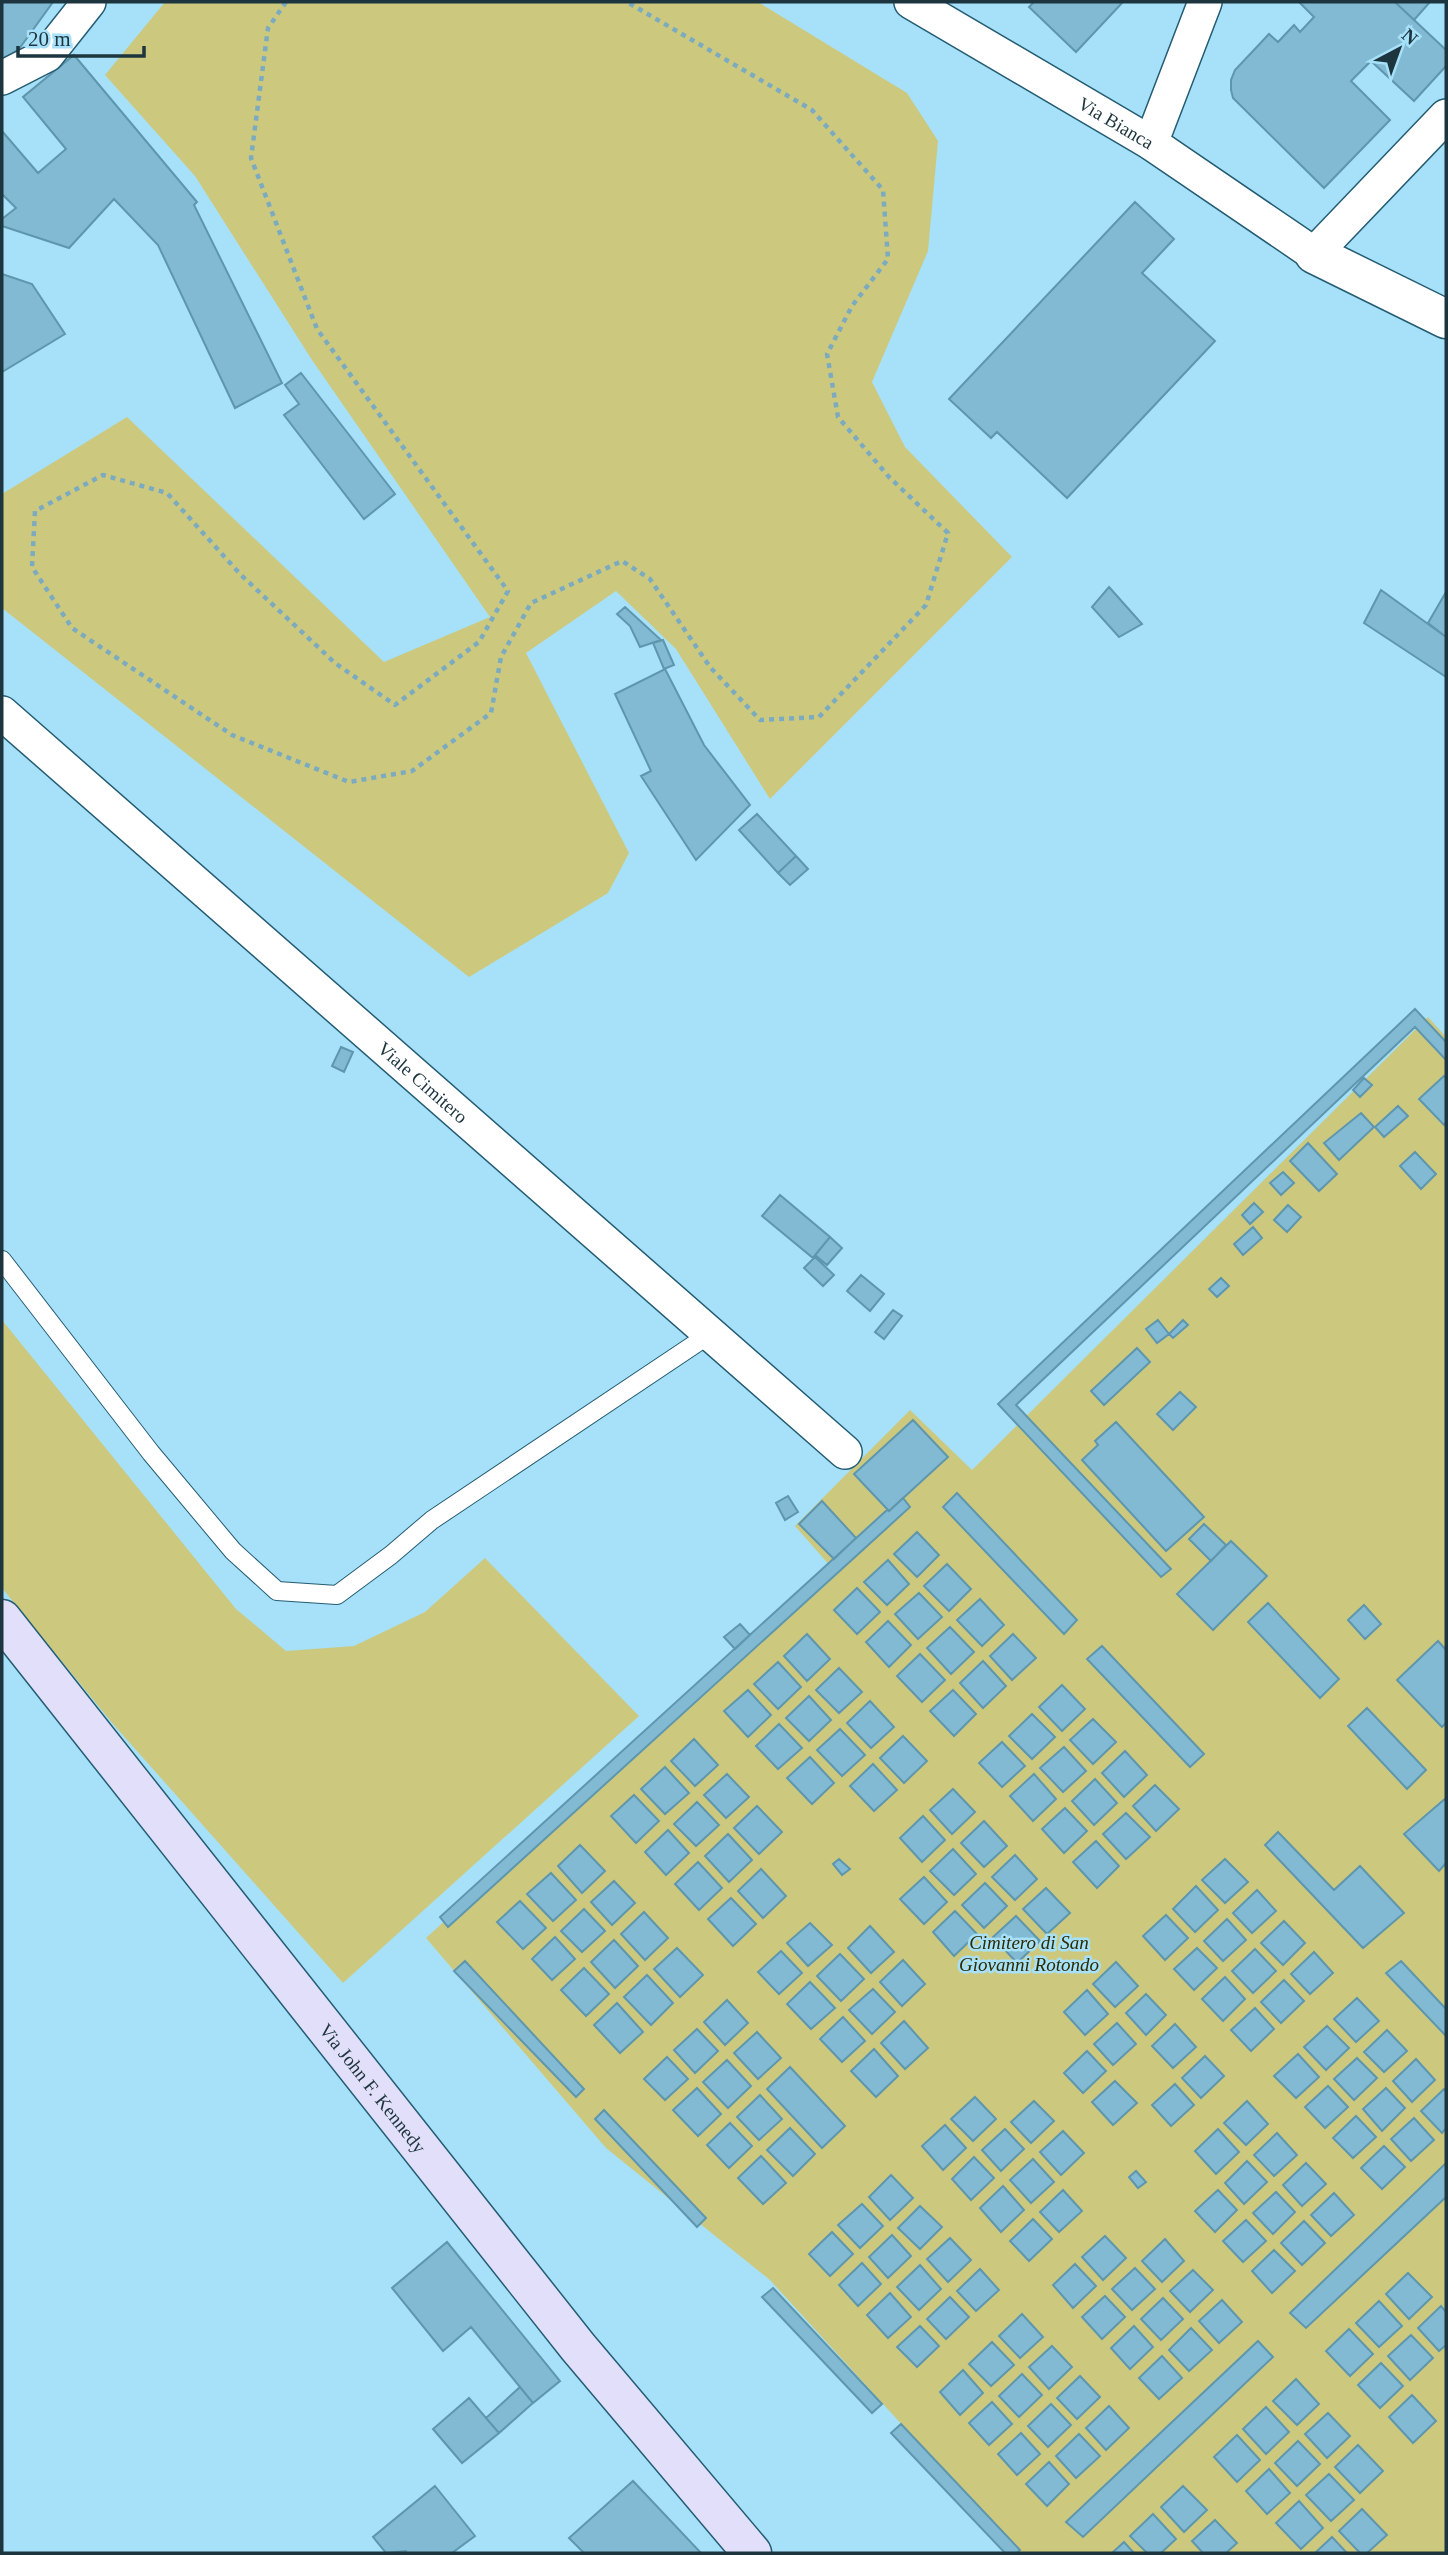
<svg xmlns="http://www.w3.org/2000/svg" width="1448" height="2555" viewBox="0 0 1448 2555" font-family="Georgia,serif">
<rect width="100%" height="100%" fill="#a6e0f9"/>
<path fill="#ccc97f" d="M165,2H758L907,93L938,141L928,251L872,382L905,447L1012,557L770,799L676,649L616,591L526,653L629,853L608,893L469,977L2,608V494L127,417L384,662L490,617L312,360L195,176L105,75Z
M1428,1017L1446,1037V2553H1019L770,2280L606,2148L426,1938L832,1568L795,1526L910,1410L972,1470Z
M2,1320L236,1609L286,1651L354,1646L425,1612L485,1558L639,1716L343,1983L113,1724L2,1588Z"/>
<path fill="#81bad2" stroke="#5e96ad" stroke-width="2" d="M2,2H53L19,49L2,60Z
M1034,2H1123L1076,52L1029,7Z
M1299,2H1395L1446,50V66L1414,101L1371,61L1351,81L1390,120L1324,188L1233,98L1231,90V80L1235,70L1269,34L1278,42L1294,25L1300,32L1314,17Z
M1395,2H1430L1414,20Z
M74,55L197,202L194,205L282,383L235,408L158,245L114,199L69,248L2,226V219L16,208L2,194V131L38,173L66,149L23,97Z
M1135,202L1174,239L1142,273L1215,341L1067,498L997,432L991,438L949,399Z
M2,274L32,284L65,334L2,372Z
M301,373L395,494L364,519L284,415L299,404L285,385Z
M1109,587L1142,624L1119,637L1092,607Z
M1381,590L1446,637V677L1364,623Z
M1446,592V637L1428,623Z
M625,607L661,640L640,647L630,626L617,614Z
M663,640L674,665L664,669L653,643Z
M665,669L704,745L750,805L696,860L641,776L651,771L615,694Z
M757,814L796,856L778,873L739,830Z
M796,856L808,869L790,885L778,873Z
M1415,1009L1446,1042V1060L1415,1027L1016,1405L1171,1569L1161,1577L998,1404Z
M341,1047L353,1052L344,1072L332,1066Z
M1444,1076L1446,1078V1122L1444,1125L1419,1099Z
M1364,1078L1372,1085L1360,1097L1353,1090Z
M1398,1106L1408,1116L1384,1137L1375,1127Z
M1361,1113L1374,1127L1339,1160L1324,1143Z
M1308,1143L1337,1174L1319,1191L1290,1161Z
M1415,1152L1436,1174L1421,1189L1400,1166Z
M1283,1172L1294,1183L1281,1195L1270,1183Z
M780,1195L830,1237L813,1258L762,1216Z
M1254,1203L1263,1212L1250,1224L1242,1215Z
M1288,1205L1301,1217L1287,1232L1274,1220Z
M1253,1227L1262,1238L1243,1255L1234,1244Z
M830,1237L842,1248L827,1265L815,1255Z
M815,1257L834,1275L823,1286L804,1268Z
M861,1275L884,1294L870,1311L847,1291Z
M1221,1278L1229,1286L1217,1297L1209,1289Z
M893,1310L902,1316L884,1339L875,1332Z
M1158,1320L1169,1334L1157,1343L1146,1329Z
M1183,1320L1188,1325L1173,1338L1169,1334Z
M1137,1348L1150,1362L1104,1405L1091,1391Z
M1180,1392L1196,1407L1173,1430L1157,1414Z
M913,1420L948,1457L889,1511L854,1474Z
M1116,1422L1204,1517L1166,1551L1082,1460L1098,1445L1095,1441Z
M957,1493L1077,1620L1064,1634L943,1507Z
M788,1496L798,1512L785,1520L776,1503Z
M903,1498L910,1507L448,1927L440,1917L887,1510L889,1511Z
M822,1501L856,1538L834,1559L799,1524Z
M1204,1524L1226,1545L1211,1561L1189,1539Z
M917,1532L939,1555L917,1577L894,1554Z
M1231,1541L1267,1576L1213,1630L1177,1594Z
M888,1560L909,1584L887,1605L864,1582Z
M947,1564L971,1589L949,1611L924,1586Z
M857,1588L880,1612L857,1634L834,1610Z
M919,1593L942,1617L918,1639L895,1614Z
M980,1599L1004,1625L982,1646L957,1620Z
M1268,1603L1339,1679L1320,1698L1248,1622Z
M1364,1605L1381,1624L1365,1639L1348,1620Z
M888,1621L911,1645L889,1667L866,1642Z
M740,1624L750,1635L735,1649L724,1637Z
M950,1627L974,1652L951,1674L927,1648Z
M807,1634L830,1659L807,1681L784,1656Z
M1013,1634L1036,1658L1012,1680L990,1656Z
M1438,1641L1446,1650V1723L1442,1727L1397,1680Z
M1102,1646L1204,1754L1190,1767L1087,1659Z
M920,1654L945,1680L922,1702L897,1676Z
M983,1661L1006,1686L983,1708L960,1683Z
M778,1662L801,1687L778,1709L754,1684Z
M839,1668L862,1692L839,1713L816,1690Z
M1062,1685L1085,1709L1062,1731L1039,1707Z
M748,1690L771,1715L748,1737L724,1711Z
M953,1690L976,1714L954,1736L930,1711Z
M809,1696L831,1720L809,1741L786,1718Z
M870,1701L894,1727L871,1748L847,1723Z
M1367,1708L1426,1770L1407,1789L1348,1726Z
M1032,1714L1055,1737L1032,1759L1009,1736Z
M1093,1719L1116,1742L1093,1764L1070,1740Z
M779,1724L802,1748L778,1769L756,1746Z
M840,1729L865,1755L842,1776L817,1750Z
M903,1736L927,1761L904,1783L880,1758Z
M694,1739L718,1765L695,1786L671,1761Z
M1002,1742L1025,1766L1002,1787L979,1763Z
M1064,1747L1086,1771L1063,1792L1040,1768Z
M1125,1751L1147,1775L1124,1797L1102,1773Z
M810,1757L834,1783L812,1804L787,1778Z
M873,1764L897,1790L874,1811L850,1786Z
M665,1767L689,1793L665,1814L641,1789Z
M727,1774L749,1797L726,1818L704,1795Z
M1034,1774L1056,1799L1033,1821L1010,1796Z
M1095,1779L1117,1803L1094,1825L1072,1801Z
M1155,1785L1179,1809L1156,1831L1133,1806Z
M953,1789L975,1812L952,1834L930,1810Z
M634,1795L659,1821L636,1843L611,1816Z
M1446,1798V1863L1439,1871L1404,1834Z
M697,1802L719,1825L696,1846L674,1824Z
M757,1806L782,1832L759,1854L734,1828Z
M1065,1808L1087,1831L1064,1853L1042,1829Z
M1126,1813L1150,1837L1126,1859L1103,1834Z
M923,1816L945,1840L922,1862L900,1838Z
M984,1821L1007,1846L984,1867L961,1843Z
M668,1830L689,1853L666,1875L645,1852Z
M1278,1832L1334,1890L1360,1866L1404,1913L1363,1948L1265,1845Z
M728,1834L752,1860L729,1882L705,1856Z
M1096,1841L1119,1866L1097,1888L1073,1862Z
M580,1845L605,1871L582,1893L558,1866Z
M953,1849L976,1874L954,1895L930,1871Z
M1015,1855L1037,1879L1015,1900L992,1877Z
M839,1859L850,1869L842,1875L833,1864Z
M1225,1859L1248,1882L1225,1903L1202,1880Z
M698,1862L722,1888L699,1910L675,1884Z
M761,1869L786,1896L763,1918L738,1891Z
M551,1873L576,1900L553,1921L527,1894Z
M924,1877L947,1902L924,1924L900,1899Z
M614,1881L635,1903L612,1925L591,1902Z
M985,1883L1007,1906L984,1928L962,1905Z
M1196,1886L1218,1910L1195,1932L1173,1909Z
M1046,1888L1070,1913L1047,1934L1023,1909Z
M1257,1890L1276,1911L1252,1933L1233,1913Z
M731,1898L756,1924L733,1946L708,1919Z
M520,1901L546,1928L523,1949L497,1922Z
M584,1909L605,1931L582,1952L561,1931Z
M955,1911L977,1934L954,1956L933,1932Z
M644,1912L668,1938L645,1960L621,1934Z
M1166,1915L1188,1938L1165,1960L1143,1936Z
M1016,1916L1040,1941L1017,1963L993,1937Z
M1227,1919L1246,1940L1223,1961L1204,1941Z
M1284,1921L1305,1943L1283,1965L1261,1943Z
M810,1923L832,1945L808,1966L787,1943Z
M870,1926L894,1952L871,1973L848,1948Z
M555,1937L575,1959L552,1980L532,1959Z
M614,1940L638,1966L615,1988L591,1962Z
M677,1948L703,1975L680,1997L654,1969Z
M1197,1948L1217,1968L1194,1990L1174,1969Z
M1255,1949L1276,1971L1253,1993L1232,1971Z
M781,1951L802,1973L779,1994L758,1972Z
M1314,1952L1333,1973L1310,1994L1291,1974Z
M840,1954L864,1979L841,2001L817,1976Z
M903,1960L925,1984L902,2006L880,1982Z
M465,1961L584,2089L576,2097L454,1971Z
M1401,1961L1446,2009V2036L1386,1973Z
M1116,1962L1138,1986L1115,2007L1093,1984Z
M584,1968L609,1994L586,2016L561,1990Z
M647,1975L673,2003L651,2025L624,1997Z
M1225,1977L1245,1999L1223,2021L1202,1999Z
M1284,1980L1304,2001L1281,2023L1261,2002Z
M810,1982L835,2008L811,2029L787,2004Z
M873,1989L895,2012L872,2034L849,2010Z
M1087,1990L1108,2014L1085,2035L1064,2012Z
M1146,1994L1166,2015L1146,2035L1126,2013Z
M1357,1998L1379,2021L1356,2042L1334,2019Z
M727,2000L748,2023L725,2045L704,2022Z
M617,2003L643,2032L620,2053L594,2025Z
M1255,2008L1274,2029L1251,2051L1231,2030Z
M843,2017L865,2041L842,2062L820,2039Z
M904,2021L928,2048L905,2069L881,2043Z
M1117,2023L1136,2044L1113,2065L1094,2044Z
M1175,2024L1196,2047L1173,2068L1152,2046Z
M1327,2026L1349,2048L1326,2070L1304,2047Z
M697,2029L718,2051L695,2073L674,2050Z
M1387,2030L1407,2051L1384,2072L1364,2052Z
M757,2032L781,2058L758,2079L734,2053Z
M874,2049L898,2076L876,2097L851,2071Z
M1087,2051L1106,2071L1083,2093L1064,2073Z
M1298,2054L1319,2077L1296,2098L1274,2076Z
M1205,2056L1224,2076L1201,2098L1182,2078Z
M667,2057L688,2079L665,2100L644,2079Z
M1357,2058L1377,2078L1354,2100L1334,2079Z
M1416,2059L1435,2080L1412,2102L1393,2081Z
M727,2060L751,2086L728,2108L703,2082Z
M790,2067L845,2126L822,2148L767,2089Z
M1115,2081L1137,2103L1113,2125L1092,2102Z
M1175,2084L1194,2105L1171,2126L1152,2105Z
M1328,2086L1348,2107L1325,2128L1305,2107Z
M697,2088L721,2114L698,2136L673,2110Z
M1386,2088L1405,2108L1382,2131L1363,2109Z
M1444,2089L1446,2092V2128L1442,2133L1421,2111Z
M760,2095L782,2119L759,2140L737,2117Z
M975,2097L996,2119L973,2141L951,2119Z
M1034,2101L1054,2121L1031,2143L1011,2122Z
M1247,2101L1268,2124L1246,2145L1224,2123Z
M604,2110L706,2218L697,2227L595,2119Z
M1356,2116L1376,2137L1353,2158L1333,2138Z
M1414,2118L1434,2140L1411,2161L1391,2139Z
M730,2123L752,2146L729,2168L707,2145Z
M945,2125L966,2148L943,2170L922,2146Z
M790,2128L815,2154L793,2176L767,2150Z
M1005,2129L1024,2149L1001,2171L982,2150Z
M1218,2129L1239,2152L1216,2174L1195,2151Z
M1063,2131L1084,2153L1061,2175L1040,2152Z
M1277,2133L1297,2155L1274,2176L1254,2155Z
M1384,2146L1405,2167L1382,2189L1361,2168Z
M761,2156L786,2183L763,2204L738,2178Z
M974,2157L994,2178L971,2200L952,2179Z
M1033,2159L1054,2182L1031,2203L1010,2180Z
M1247,2161L1267,2182L1244,2204L1225,2183Z
M1306,2163L1326,2184L1302,2206L1283,2185Z
M1446,2163V2197L1306,2328L1290,2313Z
M1136,2171L1146,2182L1138,2188L1129,2177Z
M891,2175L913,2198L890,2220L869,2197Z
M1003,2186L1024,2210L1001,2232L980,2208Z
M1063,2190L1082,2211L1059,2232L1040,2212Z
M1218,2190L1237,2210L1215,2232L1195,2211Z
M1276,2192L1295,2212L1273,2234L1253,2213Z
M1334,2193L1354,2215L1331,2236L1311,2215Z
M862,2204L883,2226L860,2248L838,2225Z
M920,2206L942,2227L920,2249L898,2228Z
M1033,2219L1052,2239L1029,2261L1010,2241Z
M1246,2220L1266,2241L1243,2262L1223,2241Z
M1304,2221L1325,2243L1302,2265L1281,2243Z
M832,2232L853,2254L830,2276L809,2254Z
M892,2235L911,2256L888,2278L869,2257Z
M1105,2236L1126,2258L1103,2280L1082,2257Z
M950,2238L971,2260L948,2282L927,2259Z
M1165,2239L1184,2261L1162,2282L1142,2261Z
M447,2242L560,2381L533,2403L471,2327L443,2351L392,2288Z
M1274,2250L1295,2271L1272,2293L1252,2271Z
M862,2263L881,2284L858,2306L839,2285Z
M1075,2264L1096,2286L1073,2308L1053,2285Z
M920,2265L941,2289L919,2310L897,2287Z
M1135,2268L1155,2289L1132,2310L1112,2289Z
M980,2269L999,2290L976,2311L957,2291Z
M1193,2270L1213,2290L1190,2312L1170,2291Z
M1408,2273L1432,2297L1409,2319L1386,2294Z
M773,2288L882,2404L872,2413L762,2297Z
M890,2293L911,2317L888,2338L867,2315Z
M1105,2296L1125,2317L1102,2339L1082,2317Z
M950,2297L969,2317L946,2339L927,2319Z
M1163,2298L1183,2319L1161,2340L1141,2319Z
M1222,2300L1242,2322L1219,2343L1199,2321Z
M1379,2301L1402,2326L1379,2347L1356,2323Z
M1441,2306L1446,2312V2345L1439,2351L1418,2328Z
M1022,2314L1043,2337L1020,2358L999,2336Z
M920,2326L939,2346L917,2367L897,2347Z
M1134,2326L1153,2347L1130,2369L1111,2348Z
M1191,2328L1212,2350L1189,2371L1169,2350Z
M1349,2329L1373,2354L1350,2376L1326,2351Z
M1411,2335L1433,2358L1410,2380L1388,2356Z
M1258,2341L1273,2357L1083,2537L1066,2522Z
M992,2342L1014,2365L991,2386L969,2364Z
M1052,2346L1072,2367L1049,2389L1029,2367Z
M1162,2356L1182,2378L1159,2399L1139,2378Z
M1381,2363L1403,2386L1380,2408L1358,2385Z
M963,2370L983,2393L960,2415L940,2392Z
M1022,2374L1042,2395L1019,2417L999,2396Z
M1080,2376L1100,2397L1077,2419L1057,2398Z
M1296,2379L1319,2404L1297,2425L1273,2401Z
M520,2387L533,2403L499,2433L486,2418Z
M1412,2395L1436,2421L1413,2443L1389,2417Z
M469,2398L499,2433L462,2463L433,2429Z
M992,2402L1012,2424L989,2445L969,2423Z
M1051,2404L1071,2425L1048,2447L1028,2426Z
M1109,2406L1129,2428L1106,2450L1086,2428Z
M1266,2407L1289,2432L1266,2454L1243,2429Z
M1328,2413L1350,2436L1327,2458L1305,2434Z
M901,2424L1020,2550L1017,2553H1005L891,2433Z
M1021,2433L1040,2454L1017,2475L998,2454Z
M1079,2434L1100,2456L1076,2478L1056,2456Z
M1237,2435L1260,2460L1237,2482L1214,2457Z
M1298,2441L1320,2464L1297,2486L1275,2463Z
M1358,2445L1383,2471L1360,2493L1335,2467Z
M1049,2462L1069,2484L1047,2506L1026,2484Z
M1269,2469L1290,2493L1267,2514L1246,2491Z
M1329,2474L1354,2500L1331,2521L1306,2495Z
M633,2481L701,2553H584L569,2538Z
M435,2486L475,2536L452,2553H407L406,2551L386,2553L373,2537Z
M1183,2486L1207,2510L1184,2532L1161,2507Z
M1299,2501L1323,2528L1301,2549L1276,2523Z
M1362,2509L1387,2535L1367,2553H1360L1339,2531Z
M1153,2514L1176,2539L1161,2553H1147L1130,2536Z
M1215,2520L1237,2543L1226,2553H1203L1192,2541Z
M1332,2537L1347,2553H1315Z
M1124,2542L1134,2553H1112Z"/>
<g fill="none" stroke-linecap="round" stroke-linejoin="round">
<g stroke="#245d73" stroke-width="20">
<path id="service" d="M2,1260L151,1453L233,1551L277,1591L337,1595L391,1555L432,1520L710,1334"/>
</g>
<g stroke="#245d73" stroke-width="36">
<g id="minor">
<path id="s1" d="M911,2L1151,143L1314,254L1446,116"/>
<path d="M2,78L47,55L89,2"/>
<path d="M1151,143L1205,2"/>
<path id="s2" d="M2,713L845,1452"/>
</g>
</g>
<g stroke="#245d73" stroke-width="41">
<path id="tertiary" d="M1314,254L1446,319"/>
</g>
<g stroke="#245d73" stroke-width="41">
<g id="secondary">
<path id="s3" d="M2,1619L578,2347L752,2553"/>
</g>
</g>
<path stroke="#7cabbf" stroke-width="4.5" stroke-dasharray="5 5" stroke-linecap="butt" d="M286,2L268,28L251,158L317,329L508,591L479,642L395,705L335,663L240,574L167,493L103,475L35,511L32,567L72,628L232,735L349,782L412,771L491,713L501,657L531,603L622,561L650,579L710,667L760,720L819,717L926,605L948,533L889,477L838,417L827,354L852,306L888,259L883,190L812,110L627,2"/>
<use href="#service" stroke="#fff" stroke-width="18"/>
<use href="#minor" stroke="#fff" stroke-width="33"/>
<use href="#tertiary" stroke="#fff" stroke-width="38"/>
<use href="#secondary" stroke="#e1dff9" stroke-width="38"/>
</g>
<g text-anchor="middle" stroke-width="5" stroke-linejoin="round" paint-order="stroke">
<g font-size="19" fill="#1d353e" stroke="#a6e0f9">
<text dy="7" stroke="none"><textPath href="#s1" startOffset="238">Via Bianca</textPath></text>
<text dy="7" stroke="none"><textPath href="#s2" startOffset="560">Viale Cimitero</textPath></text>
<text dy="7" stroke="none"><textPath href="#s3" startOffset="598">Via John F. Kennedy</textPath></text>
</g>
<g font-size="19" font-style="italic" fill="#2e2b00" stroke="#a6e0f9">
<text x="1029" y="1949">Cimitero di San<tspan x="1029" dy="22">Giovanni Rotondo</tspan></text>
</g>
</g>
<rect width="1448" height="2555" fill="none" stroke="#1d353e" stroke-width="7"/>
<g transform="translate(1399 49) rotate(41)" stroke="#a6e0f9" stroke-width="5" paint-order="stroke">
<path d="M0-5L12 26L0 18L-12 26Z" fill="#1d353e"/>
<text y="-10" font-size="19" font-weight="bold" text-anchor="middle" fill="#1d353e">N</text>
</g>
<path d="M18 46v10h126v-10" fill="none" stroke="#1d353e" stroke-width="3.5"/>
<text x="28" y="46" font-size="21" fill="#1d353e" stroke="#a6e0f9" stroke-width="5" paint-order="stroke">20 m</text>
</svg>
